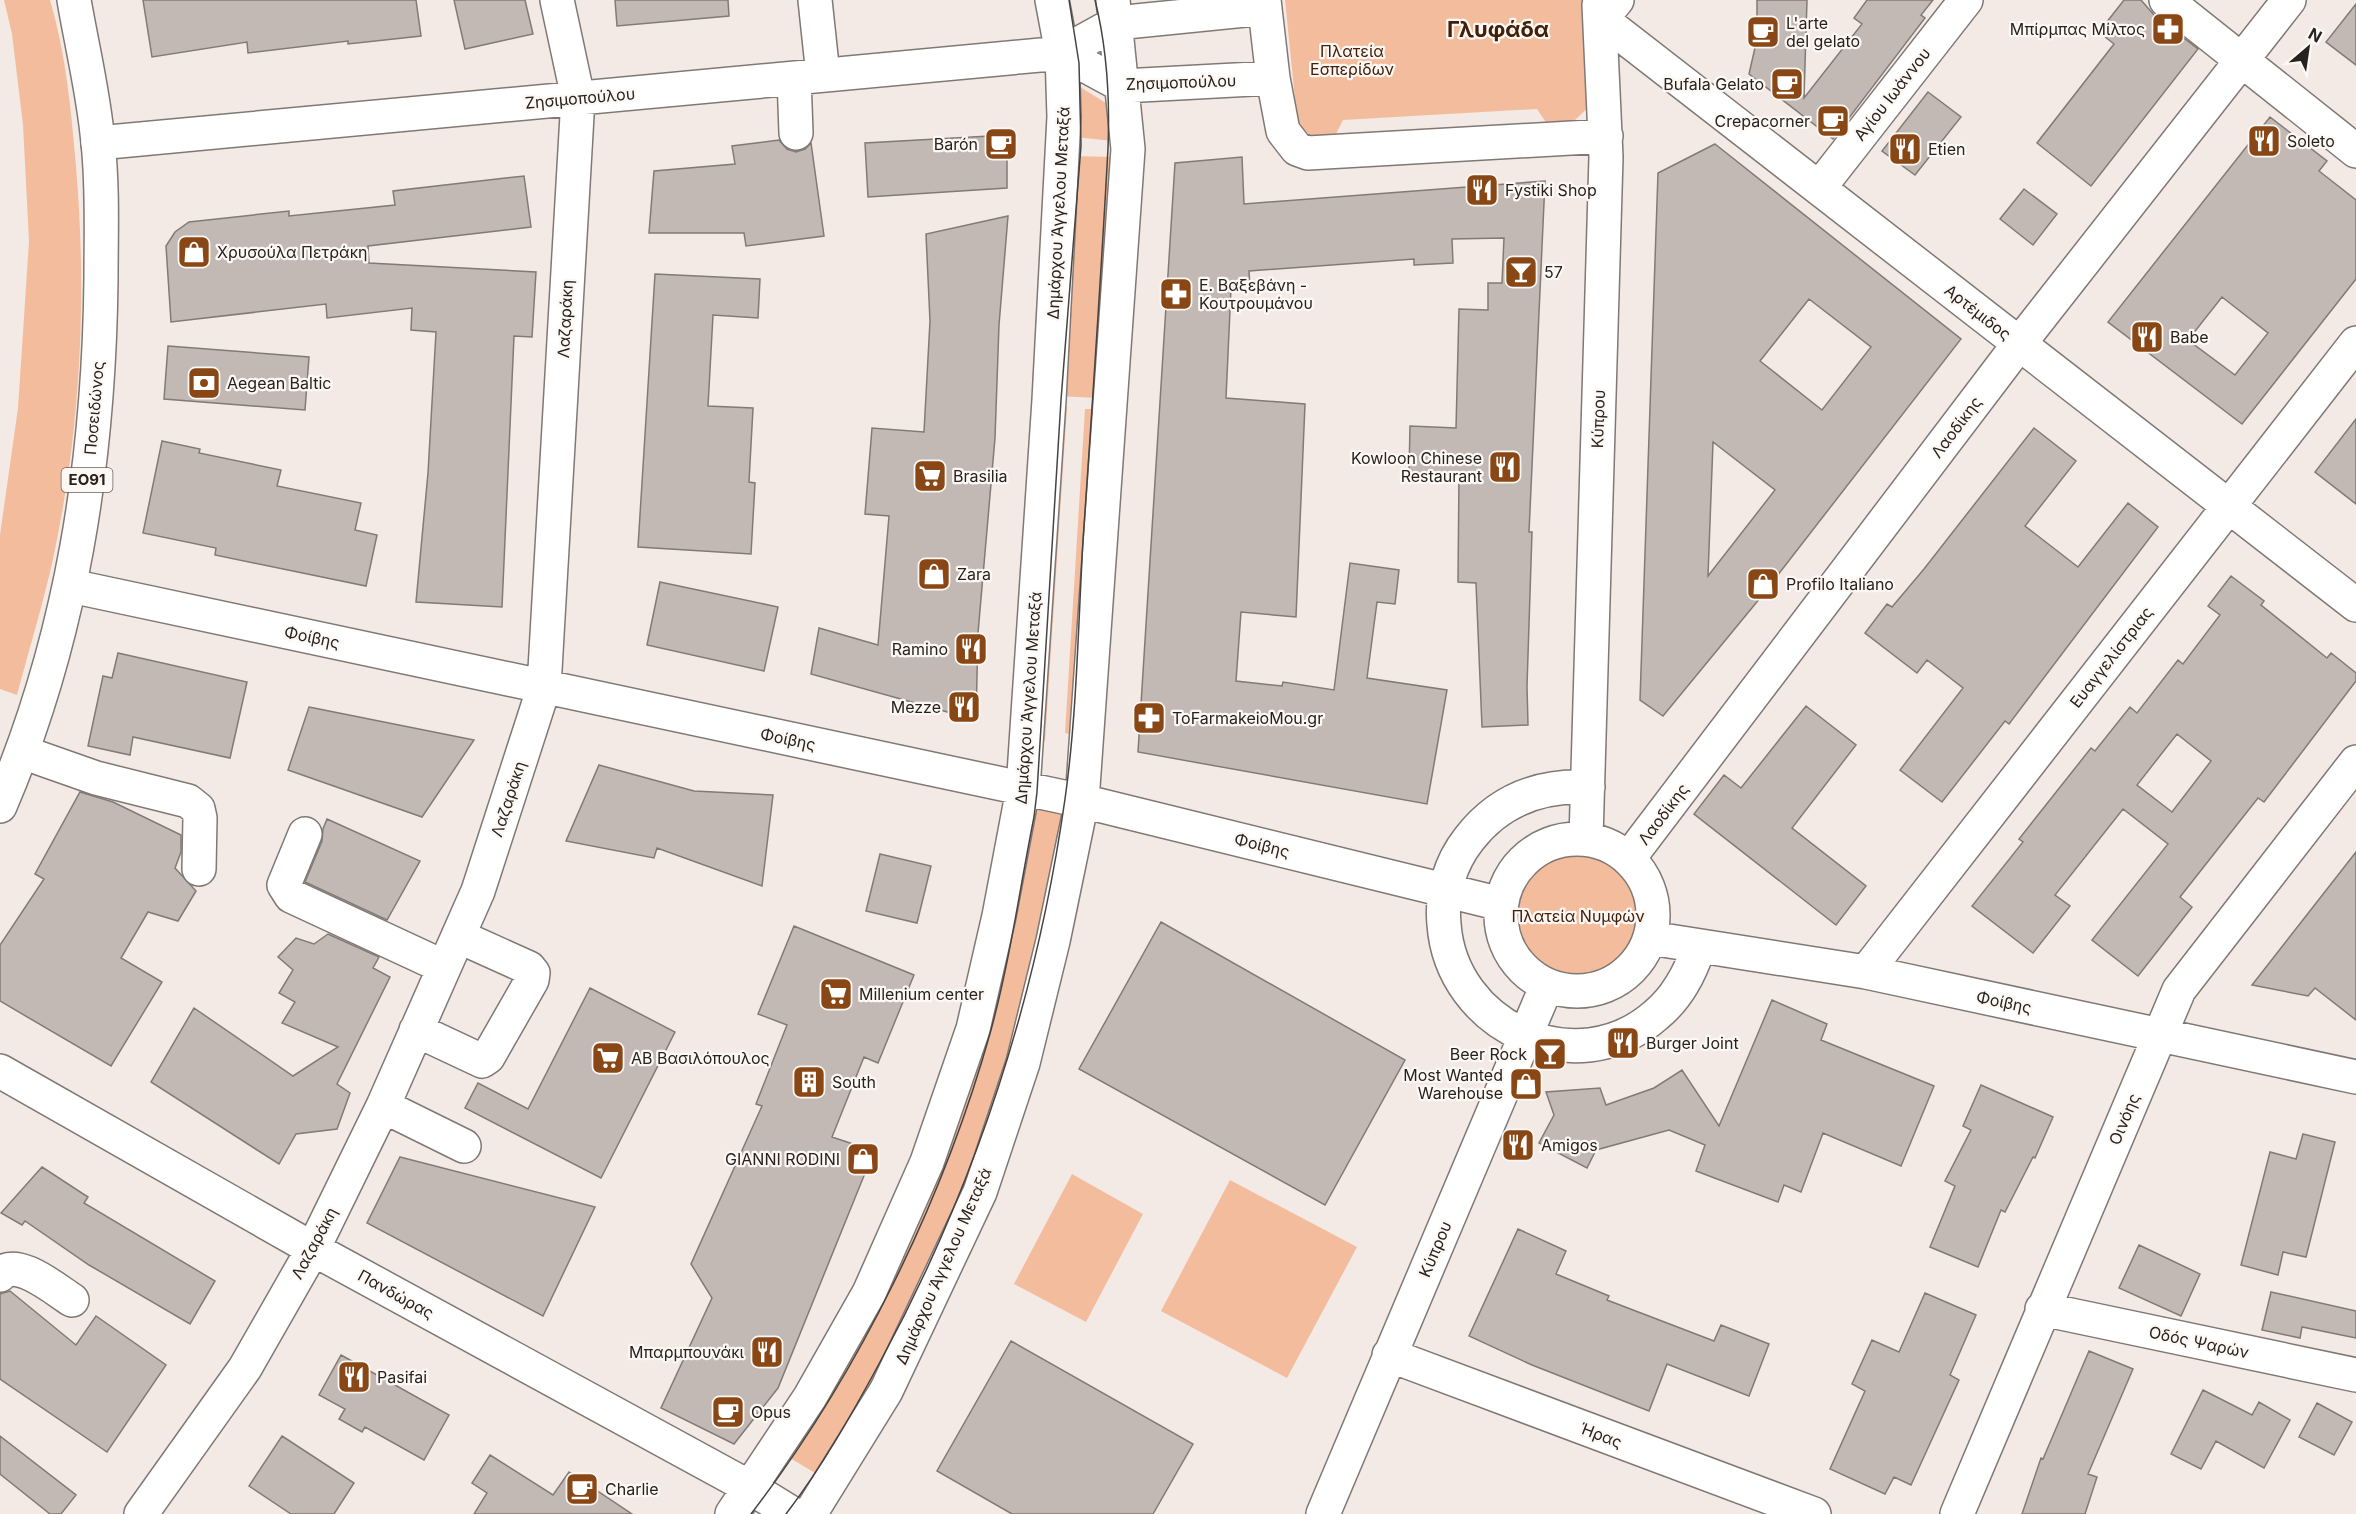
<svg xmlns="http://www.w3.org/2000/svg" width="2356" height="1514" viewBox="0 0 2356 1514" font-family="Inter,sans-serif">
<rect width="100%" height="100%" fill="#f3eae5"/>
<path fill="#f3bd9d" d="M4,0H50C66,54 71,109 76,166C87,297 81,429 53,559C43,604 29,650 17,695L0,689V535L18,408L29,241L23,125L12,34Z
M1285,0H1588L1591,105L1575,120L1549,127L1537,109L1343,120L1332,142C1315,140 1305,134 1297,119Z
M1072,82L1114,108L1113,141L1074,137Z
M1073,156L1114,157L1098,398L1057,396Z
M1057,407H1067L1045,741L1035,739Z
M1085,409H1096L1075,735L1065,733Z
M1029,806L1067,814L1000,1101L914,1311L820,1476L785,1455L851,1349Z
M1516 915a62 62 0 1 1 124 0a62 62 0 1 1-124 0Z
M1072,1174L1143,1214L1086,1322L1014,1284Z
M1230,1180L1357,1247L1287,1378L1161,1311Z"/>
<path fill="#c2b9b4" stroke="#827a75" stroke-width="1.5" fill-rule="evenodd" d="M143,0H416L421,36L348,44V41L248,53L247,42L152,57Z
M454,0H525L533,34L465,49Z
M615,0H728L729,16L617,26Z
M1757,0H1807L1804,98L1862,24L1854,18L1867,0H1933L1921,15L1925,18L1833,139L1749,74L1757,39Z
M2124,0H2141L2154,15L2198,49L2091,186L2037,143L2114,44L2099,32Z
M2356,4V65L2326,42Z
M1928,92L1961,117L1915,175L1882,151Z
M2270,117L2327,161L2319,171L2356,200V279L2242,424L2108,322ZM2222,297L2268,333L2235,375L2188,340Z
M1007,135V188L868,197L865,143Z
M779,140L787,149L796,152L805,149L811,143L824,236L746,246L744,233H649L654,171L735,164L732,146Z
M1715,144L1961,339L1756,603L1663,716L1640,700L1658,173ZM1809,299L1871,347L1822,410L1760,361ZM1713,442L1775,490L1708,576Z
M1242,157L1244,204L1545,181L1529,532H1532L1527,686L1528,725L1482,727L1476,583L1458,582L1459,475L1409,473L1410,426L1456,428L1459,309L1488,310V283H1502L1504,238L1452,239L1453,263L1414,265V259L1249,271L1250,289L1231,288L1226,398L1305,404L1296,617L1241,612L1236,681L1282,686L1283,682L1334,690L1350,563L1399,570L1395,604L1377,602L1367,678L1447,690L1427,804L1138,752L1175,163Z
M524,176L531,227L368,246L369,263L536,272L532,337L514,336L502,607L416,602L428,473L436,332L411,330L412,308L327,318L326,304L171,322L166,246L175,232L189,222L289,211V216L395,205L393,191Z
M2024,189L2057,214L2033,245L2000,219Z
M1008,216L999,325L995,438L978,633L976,720L811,674L819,628L878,645L889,516L865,514L872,428L924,432L930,321L926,234Z
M655,274L760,279L758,318L713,315L708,406L753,408L749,482L755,483L751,554L638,547Z
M168,346L309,357L305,410L164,399Z
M2356,419V504L2315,472Z
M2034,428L2076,461L2025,526L2078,567L2128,503L2158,527L2009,724L2005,721L1942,802L1900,770L1963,688L1927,660L1917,673L1865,633L1887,604L1892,607L1924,569Z
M162,441L200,449L199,453L281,470L277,486L361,503L355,530L377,535L366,586L215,555L216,548L143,533Z
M2231,576L2264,601L2261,605L2327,658L2331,653L2356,673V681L2264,802L2258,798L2180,897L2192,907L2138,976L2092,940L2168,844L2123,809L2055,895L2070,906L2033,953L1972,906L2023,842L2019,839L2091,748L2095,751L2130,707L2137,713L2178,660L2183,664L2220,615L2208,606ZM2177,734L2211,761L2172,812L2137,785Z
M660,582L778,607L764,671L647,645Z
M118,653L247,682L230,758L133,737L130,755L88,746L103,676L112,678Z
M1806,706L1856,745L1792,828L1866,886L1836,925L1694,814L1724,775L1741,788Z
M309,707L474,740L422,817L288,770Z
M599,765L694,791L773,795L762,886L657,848L654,858L566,841Z
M80,792L113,802L181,835V852L175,868L196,891L178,921L148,912L121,958L162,982L111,1066L0,1001V945L44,879L35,874Z
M327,819L420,861L387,920L305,882L322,841L323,829Z
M2356,852V1020L2315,988L2308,996L2252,985Z
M880,854L931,866L917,923L866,911Z
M1161,922L1405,1060L1325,1205L1079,1069Z
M794,926L914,975L878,1063L864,1057L832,1137L874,1151L778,1388L734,1444L661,1408L712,1298L691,1264L762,1106L756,1104L787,1025L758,1014Z
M328,934L379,957L373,968L390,977L337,1084L350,1093L337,1129L296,1134L279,1164L151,1082L194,1008L293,1076L338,1047L282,1023L295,1002L279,993L293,970L278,957L296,938L314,944Z
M590,988L675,1032L601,1178L465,1108L478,1083L528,1109Z
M1772,1000L1827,1024L1821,1040L1934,1086L1901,1166L1823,1133L1801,1192L1784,1185L1778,1202L1696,1171L1705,1145L1669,1130L1596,1150L1587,1168L1539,1143L1554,1115L1546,1092L1600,1088L1606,1105L1654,1088L1682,1070L1719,1126Z
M1981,1085L2053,1117L2035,1158L2033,1157L2005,1212L2001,1210L1978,1267L1930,1247L1955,1186L1945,1181L1971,1130L1963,1126Z
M2303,1134L2335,1142L2306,1257L2283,1252L2278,1275L2241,1265L2270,1152L2296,1159Z
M400,1157L595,1207L543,1316L367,1223Z
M42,1167L88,1197L84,1203L215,1281L190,1324L89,1265L25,1221L22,1225L1,1213Z
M1518,1229L1566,1251L1556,1274L1609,1296L1607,1300L1714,1341L1721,1325L1769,1344L1749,1396L1667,1364L1649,1411L1532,1365L1469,1336Z
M2139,1245L2200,1274L2181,1316L2119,1288Z
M10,1291L76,1345L96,1316L166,1365L107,1452L0,1379V1294Z
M2271,1292L2356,1311V1338L2302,1327L2300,1338L2262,1330Z
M1925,1293L1976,1315L1950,1375L1959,1380L1911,1485L1894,1477L1885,1494L1830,1469L1865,1391L1852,1384L1872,1340L1899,1352Z
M1011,1341L1193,1444L1153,1514H1012L937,1471Z
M2089,1351L2133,1369L2088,1474L2097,1477L2085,1514H2022L2041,1458L2043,1459Z
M341,1355L449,1415L424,1460L365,1427L362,1432L339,1419L345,1409L319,1395Z
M2203,1390L2252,1415L2259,1402L2290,1420L2264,1468L2216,1441L2201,1469L2171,1454Z
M2317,1403L2352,1422L2334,1455L2299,1437Z
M0,1436L76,1495L61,1514H50L0,1474Z
M282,1436L354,1483L334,1514H291L249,1486Z
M490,1455L553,1495L569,1472L632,1514H474L487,1493L472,1483Z"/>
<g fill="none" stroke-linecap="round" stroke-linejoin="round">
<g stroke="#807874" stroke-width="36">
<path id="minor" d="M815,0L823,75
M1264,0L1273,78L1283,131L1297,149L1308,153L1606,136
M1617,0L1601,19L2356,605
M2166,0L2356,151
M1062,53L1123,86L1273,78
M794,78L796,133
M98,143L1062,53L1116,23L1265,8
M1819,188L1966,0
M71,586L1082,801L1501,904
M22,752L96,778L188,801L198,809L200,818L199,869
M1588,787C1540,785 1499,800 1469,839C1450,863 1441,894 1444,924C1451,1027 1576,1085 1656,1015C1678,997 1690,973 1699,947
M305,834L284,885L291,896L444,967
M1501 915a76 76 0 1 1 152 0a76 76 0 1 1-152 0Z
M1586,839L1606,157L1599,5
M1629,858L2019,344L2289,0
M1650,938L1866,972L2356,1077
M1866,972L2356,343
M416,1030L482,1061L488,1057L532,980L533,973L529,968L458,936
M0,1071L313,1249L751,1488L793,1514
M383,1106L464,1146
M0,1275C16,1256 56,1290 72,1300
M2042,1309L2356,1375
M1389,1355L1814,1514
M141,1514L245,1368L313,1249L383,1106L478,891L544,687L578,98L557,0
M732,1514L810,1397L869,1293L927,1162L973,1029L999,916L1023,789L1049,400L1064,117L1062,53L1052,0
M810,1514L886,1391L980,1192L1023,1063L1053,941L1082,801L1128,149L1113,0
M1323,1514L1547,985
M1957,1514L2179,990L2356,762"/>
</g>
<g stroke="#807874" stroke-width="36">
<path id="highway" d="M0,806C72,638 99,461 101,279C101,234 103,188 98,143C94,95 82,47 74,0"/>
</g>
<use href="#minor" stroke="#fff" stroke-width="33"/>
<use href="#highway" stroke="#fff" stroke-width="33"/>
<path stroke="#474341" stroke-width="1.5" d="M751,1514C858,1375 944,1199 991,1030C1010,960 1020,887 1034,817L1037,792L1061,400L1081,146L1079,63L1069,0
M786,1514C822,1467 852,1414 880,1362C975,1187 1037,996 1065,799C1077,714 1078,627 1083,541C1092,410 1101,279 1108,148C1110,98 1107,48 1095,0"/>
</g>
<defs>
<g id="pharmacy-square" transform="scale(1.725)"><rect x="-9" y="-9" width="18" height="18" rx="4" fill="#894715" stroke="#fef8f5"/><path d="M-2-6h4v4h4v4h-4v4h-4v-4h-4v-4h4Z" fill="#fff"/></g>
<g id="cafe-square" transform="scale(1.725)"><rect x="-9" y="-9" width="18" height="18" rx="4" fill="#894715" stroke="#fef8f5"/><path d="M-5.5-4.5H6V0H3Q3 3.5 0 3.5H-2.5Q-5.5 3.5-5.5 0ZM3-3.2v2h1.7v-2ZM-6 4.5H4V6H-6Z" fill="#fff"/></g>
<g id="restaurant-square" transform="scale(1.725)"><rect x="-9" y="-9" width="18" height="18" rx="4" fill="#894715" stroke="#fef8f5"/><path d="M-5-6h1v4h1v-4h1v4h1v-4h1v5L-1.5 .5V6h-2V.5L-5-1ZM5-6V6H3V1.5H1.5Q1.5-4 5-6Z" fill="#fff"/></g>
<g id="shop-square" transform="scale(1.725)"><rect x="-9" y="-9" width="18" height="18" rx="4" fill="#894715" stroke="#fef8f5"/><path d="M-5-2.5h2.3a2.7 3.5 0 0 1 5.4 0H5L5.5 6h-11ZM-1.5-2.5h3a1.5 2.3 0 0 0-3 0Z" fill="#fff"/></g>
<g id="bar-square" transform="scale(1.725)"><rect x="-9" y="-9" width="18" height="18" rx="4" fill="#894715" stroke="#fef8f5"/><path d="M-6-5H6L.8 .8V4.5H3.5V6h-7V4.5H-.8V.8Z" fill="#fff"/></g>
<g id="bank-square" transform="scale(1.725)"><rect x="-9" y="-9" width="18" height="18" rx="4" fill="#894715" stroke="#fef8f5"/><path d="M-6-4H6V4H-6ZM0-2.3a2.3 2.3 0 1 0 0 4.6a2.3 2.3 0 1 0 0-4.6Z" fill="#fff"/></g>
<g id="supermarket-square" transform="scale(1.725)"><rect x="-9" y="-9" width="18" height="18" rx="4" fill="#894715" stroke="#fef8f5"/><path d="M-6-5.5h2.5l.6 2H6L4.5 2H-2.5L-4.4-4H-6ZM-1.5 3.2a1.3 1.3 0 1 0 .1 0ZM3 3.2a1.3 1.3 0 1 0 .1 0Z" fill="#fff"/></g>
<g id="building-square" transform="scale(1.725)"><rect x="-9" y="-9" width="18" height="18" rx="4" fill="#894715" stroke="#fef8f5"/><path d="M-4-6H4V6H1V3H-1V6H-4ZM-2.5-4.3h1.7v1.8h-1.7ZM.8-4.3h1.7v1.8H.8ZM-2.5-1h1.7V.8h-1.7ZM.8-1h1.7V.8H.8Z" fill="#fff"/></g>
</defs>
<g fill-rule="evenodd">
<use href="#pharmacy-square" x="2168" y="29"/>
<use href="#cafe-square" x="1763" y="32"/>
<use href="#cafe-square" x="1787" y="84"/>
<use href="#cafe-square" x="1833" y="121"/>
<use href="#restaurant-square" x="2264" y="141"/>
<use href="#cafe-square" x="1001" y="144"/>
<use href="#restaurant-square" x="1905" y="149"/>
<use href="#restaurant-square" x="1482" y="190"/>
<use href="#shop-square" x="194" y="252"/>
<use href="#bar-square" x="1521" y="272"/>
<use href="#pharmacy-square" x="1176" y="294"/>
<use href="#restaurant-square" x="2147" y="337"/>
<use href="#bank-square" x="204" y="383"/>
<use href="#restaurant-square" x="1505" y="467"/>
<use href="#supermarket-square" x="930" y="476"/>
<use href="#shop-square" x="934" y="574"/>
<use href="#shop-square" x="1763" y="584"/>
<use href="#restaurant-square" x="971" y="649"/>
<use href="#restaurant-square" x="964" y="707"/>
<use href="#pharmacy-square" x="1149" y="718"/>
<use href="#supermarket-square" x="836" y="994"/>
<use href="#restaurant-square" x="1623" y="1043"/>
<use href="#bar-square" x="1550" y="1054"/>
<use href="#supermarket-square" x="608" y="1058"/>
<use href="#building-square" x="809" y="1082"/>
<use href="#shop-square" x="1526" y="1084"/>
<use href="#restaurant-square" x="1518" y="1145"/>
<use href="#shop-square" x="863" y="1159"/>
<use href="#restaurant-square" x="767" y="1352"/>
<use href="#restaurant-square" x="354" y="1377"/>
<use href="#cafe-square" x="728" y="1412"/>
<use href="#cafe-square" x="582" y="1489"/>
</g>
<g text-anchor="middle" stroke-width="4.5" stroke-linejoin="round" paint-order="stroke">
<rect fill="#fef8f5" stroke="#666260" stroke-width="1.5" x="61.5" y="468" width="51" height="24" rx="4.5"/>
<g font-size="15" font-weight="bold" fill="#252220">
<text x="87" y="485">ΕΟ91</text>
</g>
<g font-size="16" fill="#252220" stroke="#fef8f5" text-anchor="start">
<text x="1786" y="29">L'arte<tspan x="1786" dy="18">del gelato</tspan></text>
<text x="2145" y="35" text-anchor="end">Μπίρμπας Μίλτος</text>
<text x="1764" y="90" text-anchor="end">Bufala Gelato</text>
<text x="1810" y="127" text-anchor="end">Crepacorner</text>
<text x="2287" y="147">Soleto</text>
<text x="978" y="150" text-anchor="end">Barón</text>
<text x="1928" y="155">Etien</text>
<text x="1505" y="196">Fystiki Shop</text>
<text x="217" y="258">Χρυσούλα Πετράκη</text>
<text x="1544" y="278">57</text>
<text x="1199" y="291">Ε. Βαξεβάνη -<tspan x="1199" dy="18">Κουτρουμάνου</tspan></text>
<text x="2170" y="343">Babe</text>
<text x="227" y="389">Aegean Baltic</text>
<text x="1482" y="464" text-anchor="end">Kowloon Chinese<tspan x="1482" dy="18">Restaurant</tspan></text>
<text x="953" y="482">Brasilia</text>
<text x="957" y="580">Zara</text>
<text x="1786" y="590">Profilo Italiano</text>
<text x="948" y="655" text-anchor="end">Ramino</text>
<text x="941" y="713" text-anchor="end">Mezze</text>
<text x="1172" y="724">ToFarmakeioMou.gr</text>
<text x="859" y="1000">Millenium center</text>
<text x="1646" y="1049">Burger Joint</text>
<text x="1527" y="1060" text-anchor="end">Beer Rock</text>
<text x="631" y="1064">ΑΒ Βασιλόπουλος</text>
<text x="1503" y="1081" text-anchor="end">Most Wanted<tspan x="1503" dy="18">Warehouse</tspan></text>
<text x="832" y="1088">South</text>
<text x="1541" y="1151">Amigos</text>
<text x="840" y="1165" text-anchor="end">GIANNI RODINI</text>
<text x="744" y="1358" text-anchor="end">Μπαρμπουνάκι</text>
<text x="377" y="1383">Pasifai</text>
<text x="751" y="1418">Opus</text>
<text x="605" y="1495">Charlie</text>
</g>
<g font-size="16" fill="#40200b" stroke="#fef8f5">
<text x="1352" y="57">Πλατεία<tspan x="1352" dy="18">Εσπερίδων</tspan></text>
<text x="1578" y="922">Πλατεία Νυμφών</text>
</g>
<g font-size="16" fill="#252220" stroke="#fef8f5">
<text transform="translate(1181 82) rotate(-2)" y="6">Ζησιμοπούλου</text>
<text transform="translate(1892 94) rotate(-52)" y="6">Αγίου Ιωάννου</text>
<text transform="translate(580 98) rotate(-5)" y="6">Ζησιμοπούλου</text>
<text transform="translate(1058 213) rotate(-87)" y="6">Δημάρχου Άγγελου Μεταξά</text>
<text transform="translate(1978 312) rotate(38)" y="6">Αρτέμιδος</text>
<text transform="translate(565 319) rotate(-87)" y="6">Λαζαράκη</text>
<text transform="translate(94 408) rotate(-85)" y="6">Ποσειδώνος</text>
<text transform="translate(1598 419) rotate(-88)" y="6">Κύπρου</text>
<text transform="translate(1956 427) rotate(-53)" y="6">Λαοδίκης</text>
<text transform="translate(312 637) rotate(12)" y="6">Φοίβης</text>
<text transform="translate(2111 657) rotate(-52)" y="6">Ευαγγελίστριας</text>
<text transform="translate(1028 698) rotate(-86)" y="6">Δημάρχου Άγγελου Μεταξά</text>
<text transform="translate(788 739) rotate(12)" y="6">Φοίβης</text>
<text transform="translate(508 799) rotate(-72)" y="6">Λαζαράκη</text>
<text transform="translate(1663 814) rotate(-53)" y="6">Λαοδίκης</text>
<text transform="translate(1262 845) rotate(14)" y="6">Φοίβης</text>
<text transform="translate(2004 1002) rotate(12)" y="6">Φοίβης</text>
<text transform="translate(2124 1119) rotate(-67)" y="6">Οινόης</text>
<text transform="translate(314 1243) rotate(-62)" y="6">Λαζαράκη</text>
<text transform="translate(1435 1249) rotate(-67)" y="6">Κύπρου</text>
<text transform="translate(943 1266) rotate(-66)" y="6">Δημάρχου Άγγελου Μεταξά</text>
<text transform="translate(396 1294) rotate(29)" y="6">Πανδώρας</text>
<text transform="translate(2199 1342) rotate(12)" y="6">Οδóς Ψαρών</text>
<text transform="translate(1601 1435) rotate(21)" y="6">Ήρας</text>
</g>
<g font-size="22" font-weight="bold" fill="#402009" stroke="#fef8f5">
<text x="1498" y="37">Γλυφάδα</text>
</g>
</g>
<g transform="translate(2308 48) rotate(29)" stroke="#fef8f5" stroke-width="4.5" paint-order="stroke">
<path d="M0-4.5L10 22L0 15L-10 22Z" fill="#252220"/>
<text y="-9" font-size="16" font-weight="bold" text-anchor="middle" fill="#252220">N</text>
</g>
</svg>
